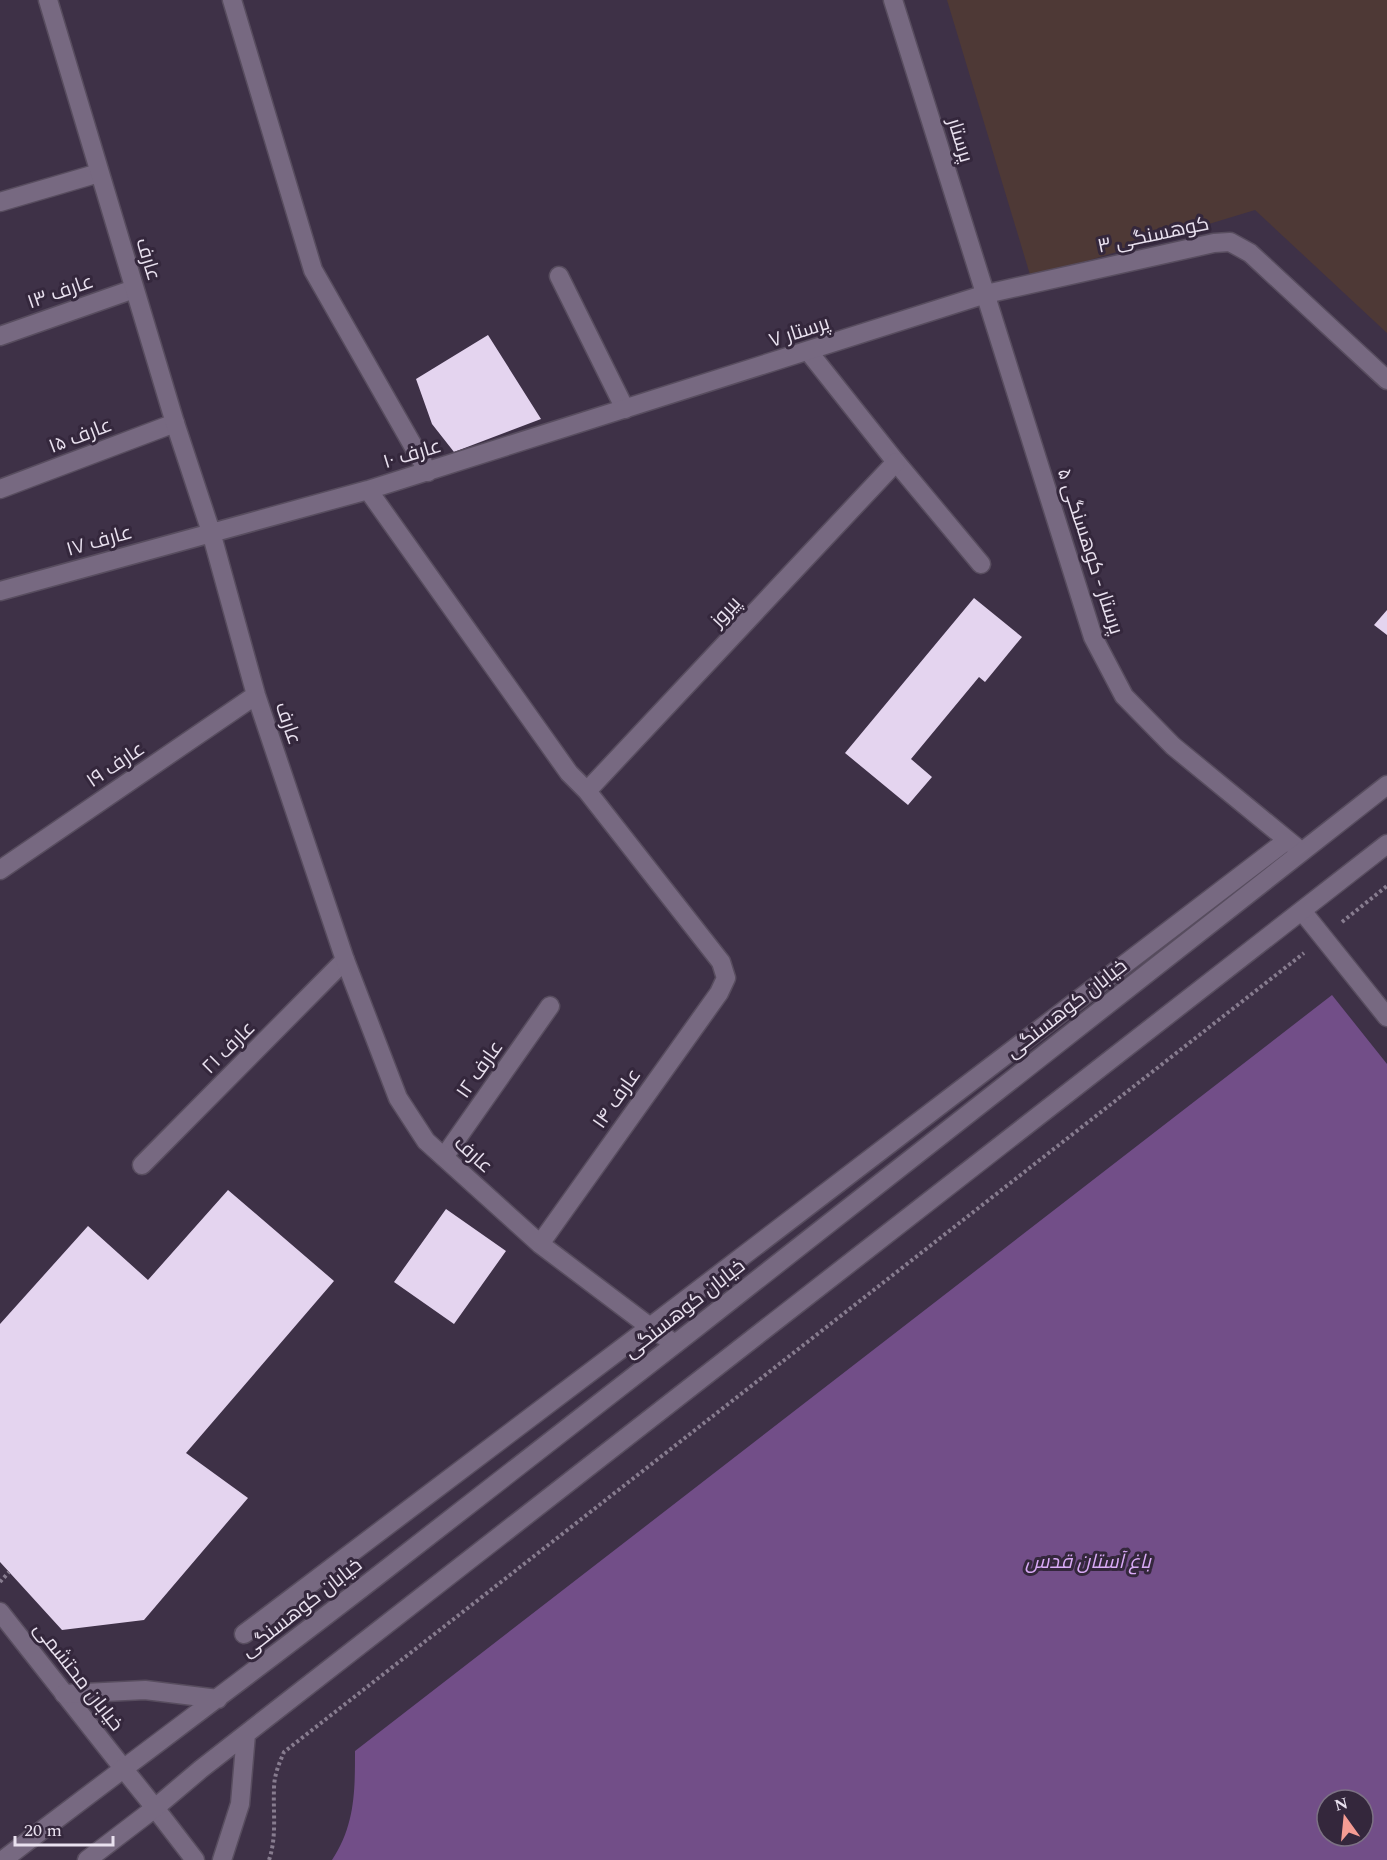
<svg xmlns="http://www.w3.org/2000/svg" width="1387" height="1860" viewBox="0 0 1387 1860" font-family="Spectral,Cairo,serif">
<rect width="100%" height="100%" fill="#3e3147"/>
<path fill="#4e3936" d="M947,0H1387V333L1255,210L1031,278Z"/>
<path fill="#724e88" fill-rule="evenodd" d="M1332,995L1387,1064V1860H332C355,1825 355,1792 355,1751ZM1327,1800H1363V1836H1327Z"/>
<path fill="#e4d4ef" d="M488,335L541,419L454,452L432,424L416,379Z
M974,598L1022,637L985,682L979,677L911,759L932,777L908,805L845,753Z
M1387,610V635L1374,625Z
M228,1190L334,1281L186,1453L248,1498L144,1620L62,1630L0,1562V1324L88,1226L148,1280Z
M446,1209L506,1251L454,1324L394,1282Z"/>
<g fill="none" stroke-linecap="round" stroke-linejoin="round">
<g stroke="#584d5f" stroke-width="21">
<path id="service" d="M0,202L99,173
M559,276L625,409
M0,336L134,289
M808,351L896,462L981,564
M0,489L175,423
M444,1157L550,1006
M142,1165L345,960"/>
</g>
<g stroke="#584d5f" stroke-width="21">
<path id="minor" d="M48,0L175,423L211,532L256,695L345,960L398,1098L426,1141L540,1244L650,1327L675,1344
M232,0L313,270L428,472
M893,0L1093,637L1124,696L1173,746L1296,847
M368,490L569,773L587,791L721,962L726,978L719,993L540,1244
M0,591L368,490L986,294L1214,243L1230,242L1250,253L1387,380
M587,791L896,462
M0,870L256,695
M244,1634L650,1327L1286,841
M155,1808L195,1860"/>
</g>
<g stroke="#584d5f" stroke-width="21">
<path id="tertiary" d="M1302,911L1387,1017
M0,1612L123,1768"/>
</g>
<g stroke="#584d5f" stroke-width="21">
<path id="secondary" d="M64,1694L145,1690L218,1699
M123,1768L155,1808
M3,1860C131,1762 262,1666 389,1567C723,1308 1055,1046 1387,785
M87,1860L155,1808L201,1769L1387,844
M222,1860L240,1804L246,1734"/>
</g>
<path stroke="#877c8f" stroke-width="4" stroke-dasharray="3 3" stroke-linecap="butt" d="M1342,922L1387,886
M0,1582L9,1572
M269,1860C277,1836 273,1813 274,1789C274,1775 279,1764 284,1752L1304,953"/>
<use href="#service" stroke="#776981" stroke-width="18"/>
<use href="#minor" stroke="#776981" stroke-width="18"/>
<use href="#tertiary" stroke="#776981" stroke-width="18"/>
<use href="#secondary" stroke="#776981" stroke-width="18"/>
</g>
<g text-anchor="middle" stroke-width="6" stroke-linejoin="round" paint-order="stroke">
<g font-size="20" fill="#e9e1ef" stroke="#34273c">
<text transform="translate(961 140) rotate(73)" y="7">پرستار</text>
<text transform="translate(1153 234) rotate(-12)" y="7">کوهسنگی ۳</text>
<text transform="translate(149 259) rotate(73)" y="7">عارف</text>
<text transform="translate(60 291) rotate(-19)" y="7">عارف ۱۳</text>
<text transform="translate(799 331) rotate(-18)" y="7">پرستار ۷</text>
<text transform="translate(80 435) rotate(-21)" y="7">عارف ۱۵</text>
<text transform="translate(412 453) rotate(-17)" y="7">عارف ۱۰</text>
<text transform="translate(99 540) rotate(-16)" y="7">عارف ۱۷</text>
<text transform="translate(1091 551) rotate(72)" y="7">پرستار - کوهسنگی ۵</text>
<text transform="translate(725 611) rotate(-47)" y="7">پیروز</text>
<text transform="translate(289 723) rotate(71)" y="7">عارف</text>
<text transform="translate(115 764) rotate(-34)" y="7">عارف ۱۹</text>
<text transform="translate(1066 1008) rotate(-38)" y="7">خیابان کوهسنگی</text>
<text transform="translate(228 1047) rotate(-45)" y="7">عارف ۲۱</text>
<text transform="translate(479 1069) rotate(-55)" y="7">عارف ۱۲</text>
<text transform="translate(616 1098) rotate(-55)" y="7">عارف ۱۴</text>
<text transform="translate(474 1154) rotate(42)" y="7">عارف</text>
<text transform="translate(684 1308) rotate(-38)" y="7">خیابان کوهسنگی</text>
<text transform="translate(301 1607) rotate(-38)" y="7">خیابان کوهسنگی</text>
<text transform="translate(79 1676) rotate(52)" y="7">خیابان محتشمی</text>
</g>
<g font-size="20" font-style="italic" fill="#d9aaf6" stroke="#34273c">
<text x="1088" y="1568">باغ آستان قدس</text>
</g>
</g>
<g transform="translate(1345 1818) rotate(345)"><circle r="28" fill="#34273c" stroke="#7c7184" stroke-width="1.5"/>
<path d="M0-4.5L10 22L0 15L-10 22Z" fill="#f59c94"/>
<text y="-9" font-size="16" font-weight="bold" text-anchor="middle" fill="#e9e1ef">N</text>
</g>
<path d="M15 1836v9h98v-9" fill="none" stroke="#e9e1ef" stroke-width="3"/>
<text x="24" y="1836" font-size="18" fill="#e9e1ef" stroke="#34273c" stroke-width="4.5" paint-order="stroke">20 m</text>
</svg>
